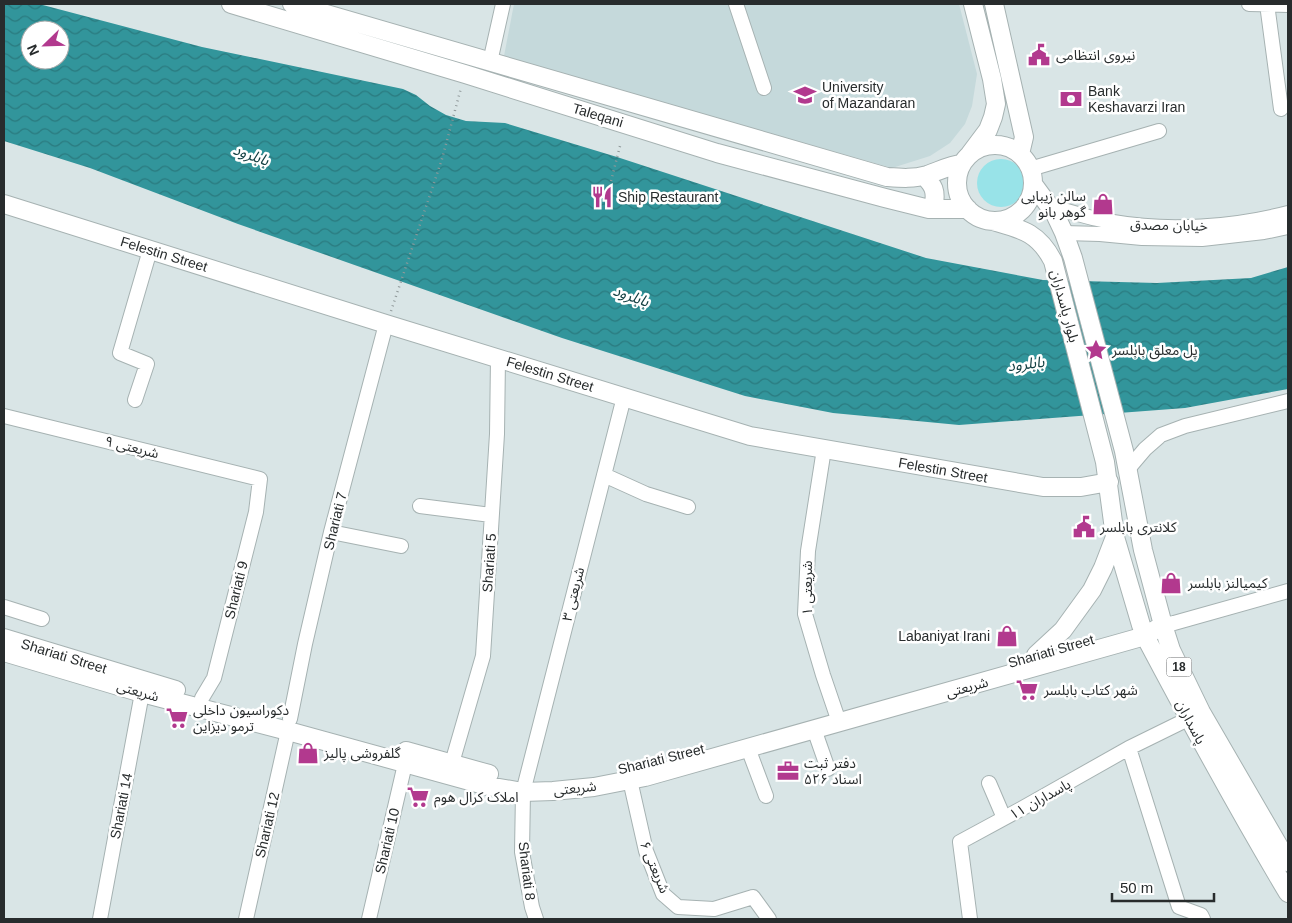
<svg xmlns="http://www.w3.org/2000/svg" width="1292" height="923" viewBox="0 0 1292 923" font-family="Arial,'Noto Sans Arabic',sans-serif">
<defs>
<pattern id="water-waves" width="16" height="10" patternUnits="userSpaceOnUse" patternTransform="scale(1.25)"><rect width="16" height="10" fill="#32959b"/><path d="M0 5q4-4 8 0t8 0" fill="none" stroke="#2a7a7f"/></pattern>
</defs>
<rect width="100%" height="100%" fill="#d9e5e6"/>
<path fill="#c5d9db" d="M514,4H959L977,74L972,106L965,124L950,143L930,156L892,168L699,113L504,56Z"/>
<path fill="#98e3e8" d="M977 183a24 24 0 1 1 48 0a24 24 0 1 1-48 0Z"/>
<path fill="url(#water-waves)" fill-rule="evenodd" d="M4,4H39L202,47L403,89L416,95L430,106L446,115L466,121L505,123L617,157L926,258L1043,280L1157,283L1251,278L1288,267V389L1185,408L959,425L833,413L745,396L562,338L238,224L90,168L4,141ZM30,30H60V60H30Z"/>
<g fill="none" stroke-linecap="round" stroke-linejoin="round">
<g stroke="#a6b2b2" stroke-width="16">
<path id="minor" d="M736,4L764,88
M1249,4L1288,5
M1267,4L1281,109
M490,62L503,4
M1030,169L1159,131
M1050,206C1071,212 1092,219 1113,222C1169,232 1234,227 1288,213
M1064,233L1100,234L1142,238L1202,239L1264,232L1288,227
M135,400L147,364L120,353L150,250
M4,416L260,479L256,512L214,678L202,698
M824,449L808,551L805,614L823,675L839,722
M1128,469L1145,449L1161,435L1185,426L1288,401
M604,475L646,494L688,507
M420,506L491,515
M331,532L401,546
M4,607L42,619
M1163,625L1174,623L1288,591
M290,719L305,644L331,532L386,324
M814,729L828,769
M748,748L766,796
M1129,748L1179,907L1201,915L1203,919
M452,763L483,656L497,434L498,358
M630,780L646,851L663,894L678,907L714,909L753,897L769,919
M989,783L1004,818
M100,919L142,693
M246,919L288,731
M369,919L405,764
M536,919L532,907L522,852L523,792L624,397
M970,919L960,842L1021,809L1129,748L1188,719"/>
</g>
<g stroke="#a6b2b2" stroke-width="20">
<path id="major" d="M231,4L465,74L717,153L885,198L929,209H968
M292,4L887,177C901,178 914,179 927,175C939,171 950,165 962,164
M994,4L1024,137L1020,154
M957 183a38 38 0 1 1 76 0a38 38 0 1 1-76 0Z
M970,154L988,130L993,117L996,104L992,79L973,4
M924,176C934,186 936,191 934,204L929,209
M1033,184L1055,214L1064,233L1073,258L1124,451L1143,550L1163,625L1171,650L1201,712L1288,862
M4,204L386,324L750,436L1043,487H1081L1109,482
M993,221C1021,229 1038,232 1053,261L1105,462L1115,537L1141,625L1145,636C1191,723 1238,809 1288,893
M4,638L176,690
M4,652L142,693L288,731L488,786L523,792L553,791L594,787L645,777L1145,636L1163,625
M1036,655L1063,630L1092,590L1103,568L1115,537
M406,751L489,774"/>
</g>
<path stroke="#90999a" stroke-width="2.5" stroke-dasharray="1 4" stroke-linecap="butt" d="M611,181L620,146
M391,311L442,159L461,88"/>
<use href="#minor" stroke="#fff" stroke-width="14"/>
<use href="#major" stroke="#fff" stroke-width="18"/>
</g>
<defs>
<g id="civic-bare" transform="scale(1.725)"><path d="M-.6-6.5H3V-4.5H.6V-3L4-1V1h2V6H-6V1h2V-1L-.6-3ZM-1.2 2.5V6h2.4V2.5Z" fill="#b2398e" stroke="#fff" stroke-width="2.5" paint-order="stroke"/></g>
<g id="university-bare" transform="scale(1.725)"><path d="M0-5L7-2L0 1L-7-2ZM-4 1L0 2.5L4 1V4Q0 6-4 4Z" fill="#b2398e" stroke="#fff" stroke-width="2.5" paint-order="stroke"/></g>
<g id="bank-bare" transform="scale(1.725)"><path d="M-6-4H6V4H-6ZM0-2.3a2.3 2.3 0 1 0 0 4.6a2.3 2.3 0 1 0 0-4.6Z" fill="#b2398e" stroke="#fff" stroke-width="2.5" paint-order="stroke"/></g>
<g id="restaurant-bare" transform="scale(1.725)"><path d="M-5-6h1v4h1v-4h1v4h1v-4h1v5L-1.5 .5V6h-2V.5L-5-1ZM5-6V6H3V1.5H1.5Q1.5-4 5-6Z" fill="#b2398e" stroke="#fff" stroke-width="2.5" paint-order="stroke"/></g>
<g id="shop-bare" transform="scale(1.725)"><path d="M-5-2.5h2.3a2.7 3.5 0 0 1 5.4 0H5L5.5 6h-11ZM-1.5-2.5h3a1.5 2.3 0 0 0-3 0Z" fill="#b2398e" stroke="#fff" stroke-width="2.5" paint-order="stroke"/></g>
<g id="sight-bare" transform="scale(1.725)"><path d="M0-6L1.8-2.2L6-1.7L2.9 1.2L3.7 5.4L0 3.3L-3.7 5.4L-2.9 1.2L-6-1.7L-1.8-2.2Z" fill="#b2398e" stroke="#fff" stroke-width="2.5" paint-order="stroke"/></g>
<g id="supermarket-bare" transform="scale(1.725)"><path d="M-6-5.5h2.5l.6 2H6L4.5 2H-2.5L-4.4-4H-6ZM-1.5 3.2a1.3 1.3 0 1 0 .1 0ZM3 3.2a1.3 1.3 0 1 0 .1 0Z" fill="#b2398e" stroke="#fff" stroke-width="2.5" paint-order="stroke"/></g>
<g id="office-bare" transform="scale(1.725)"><path d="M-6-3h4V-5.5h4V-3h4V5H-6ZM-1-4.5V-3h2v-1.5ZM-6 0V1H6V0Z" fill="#b2398e" stroke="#fff" stroke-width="2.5" paint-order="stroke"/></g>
</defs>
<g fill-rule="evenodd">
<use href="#civic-bare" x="1039" y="55"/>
<use href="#university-bare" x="805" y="95"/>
<use href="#bank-bare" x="1071" y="99"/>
<use href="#restaurant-bare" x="602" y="197"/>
<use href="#shop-bare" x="1103" y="204"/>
<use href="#sight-bare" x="1096" y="350"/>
<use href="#civic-bare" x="1084" y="527"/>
<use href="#shop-bare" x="1171" y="583"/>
<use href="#shop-bare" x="1007" y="636"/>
<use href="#supermarket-bare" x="1027" y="690"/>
<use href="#supermarket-bare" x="177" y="718"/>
<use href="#shop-bare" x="308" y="753"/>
<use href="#office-bare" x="788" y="771"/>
<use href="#supermarket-bare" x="418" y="797"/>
</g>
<g text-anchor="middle" stroke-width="5" stroke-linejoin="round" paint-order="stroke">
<rect fill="#fff" stroke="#686b6c" stroke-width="1" x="1166.5" y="657.5" width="25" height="19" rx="4"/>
<g font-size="12" font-weight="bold" fill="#282c2d">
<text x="1179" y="671">18</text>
</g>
<g font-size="14" fill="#282c2d" stroke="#fff" text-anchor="start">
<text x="1056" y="60">نیروی انتظامی</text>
<text x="822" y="92">University<tspan x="822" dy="16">of Mazandaran</tspan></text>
<text x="1088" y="96">Bank<tspan x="1088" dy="16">Keshavarzi Iran</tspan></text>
<text x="1086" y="201" text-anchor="end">سالن زیبایی<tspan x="1086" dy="16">گوهر بانو</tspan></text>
<text x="618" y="202">Ship Restaurant</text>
<text x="1112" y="355">پل معلق بابلسر</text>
<text x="1100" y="532">کلانتری بابلسر</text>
<text x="1188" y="588">کیمیالنز بابلسر</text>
<text x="990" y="641" text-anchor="end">Labaniyat Irani</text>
<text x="1044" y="695">شهر کتاب بابلسر</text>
<text x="193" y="715">دکوراسیون داخلی<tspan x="193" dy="16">ترمو دیزاین</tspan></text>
<text x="324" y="758">گلفروشی پالیز</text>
<text x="804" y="768">دفتر ثبت<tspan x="804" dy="16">اسناد ۵۲۶</tspan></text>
<text x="434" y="802">املاک کرال هوم</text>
</g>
<g font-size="14" fill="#282c2d" stroke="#fff">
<text transform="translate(598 115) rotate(17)" y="5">Taleqani</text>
<text transform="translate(1169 225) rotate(1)" y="5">خیابان مصدق</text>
<text transform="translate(164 254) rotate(17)" y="5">Felestin Street</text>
<text transform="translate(1065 306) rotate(75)" y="5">بلوار پاسداران</text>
<text transform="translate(550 374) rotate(17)" y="5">Felestin Street</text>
<text transform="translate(132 447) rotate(14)" y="5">شریعتی ۹</text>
<text transform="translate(943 470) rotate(10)" y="5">Felestin Street</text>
<text transform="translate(335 521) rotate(-76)" y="5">Shariati 7</text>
<text transform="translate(489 563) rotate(-86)" y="5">Shariati 5</text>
<text transform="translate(807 588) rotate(-90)" y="5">شریعتی ۱</text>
<text transform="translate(236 590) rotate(-76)" y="5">Shariati 9</text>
<text transform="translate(573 594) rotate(-76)" y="5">شریعتی ۳</text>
<text transform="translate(1051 651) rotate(-16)" y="5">Shariati Street</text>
<text transform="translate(64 656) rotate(17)" y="5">Shariati Street</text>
<text transform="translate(967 687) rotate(-15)" y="5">شریعتی</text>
<text transform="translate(138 691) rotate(16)" y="5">شریعتی</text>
<text transform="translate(1191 722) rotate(62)" y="5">پاسداران</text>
<text transform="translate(661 759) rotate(-14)" y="5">Shariati Street</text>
<text transform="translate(575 788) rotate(-6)" y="5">شریعتی</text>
<text transform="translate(1040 799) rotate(-29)" y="5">پاسداران ۱۱</text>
<text transform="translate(121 806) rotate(-79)" y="5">Shariati 14</text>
<text transform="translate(267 825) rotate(-77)" y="5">Shariati 12</text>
<text transform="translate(387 841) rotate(-77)" y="5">Shariati 10</text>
<text transform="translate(655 867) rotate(67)" y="5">شریعتی ۶</text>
<text transform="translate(527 871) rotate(83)" y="5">Shariati 8</text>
</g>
<g font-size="15" font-style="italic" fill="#154144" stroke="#fff">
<text transform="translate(251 155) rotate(20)" y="5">بابلرود</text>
<text transform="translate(631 296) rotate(20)" y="5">بابلرود</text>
<text transform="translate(1026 364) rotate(-7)" y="5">بابلرود</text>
</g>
</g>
<rect width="1292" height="923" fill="none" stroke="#282c2d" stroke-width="10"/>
<g transform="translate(45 45) rotate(247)"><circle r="24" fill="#ffffff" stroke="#a9abab"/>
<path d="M0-4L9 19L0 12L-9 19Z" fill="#b2398e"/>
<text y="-8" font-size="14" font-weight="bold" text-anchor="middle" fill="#282c2d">N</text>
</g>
<path d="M1112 893v8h102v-8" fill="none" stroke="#282c2d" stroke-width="2.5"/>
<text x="1120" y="893" font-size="15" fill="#282c2d" stroke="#ffffff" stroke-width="4" paint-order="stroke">50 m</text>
</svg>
